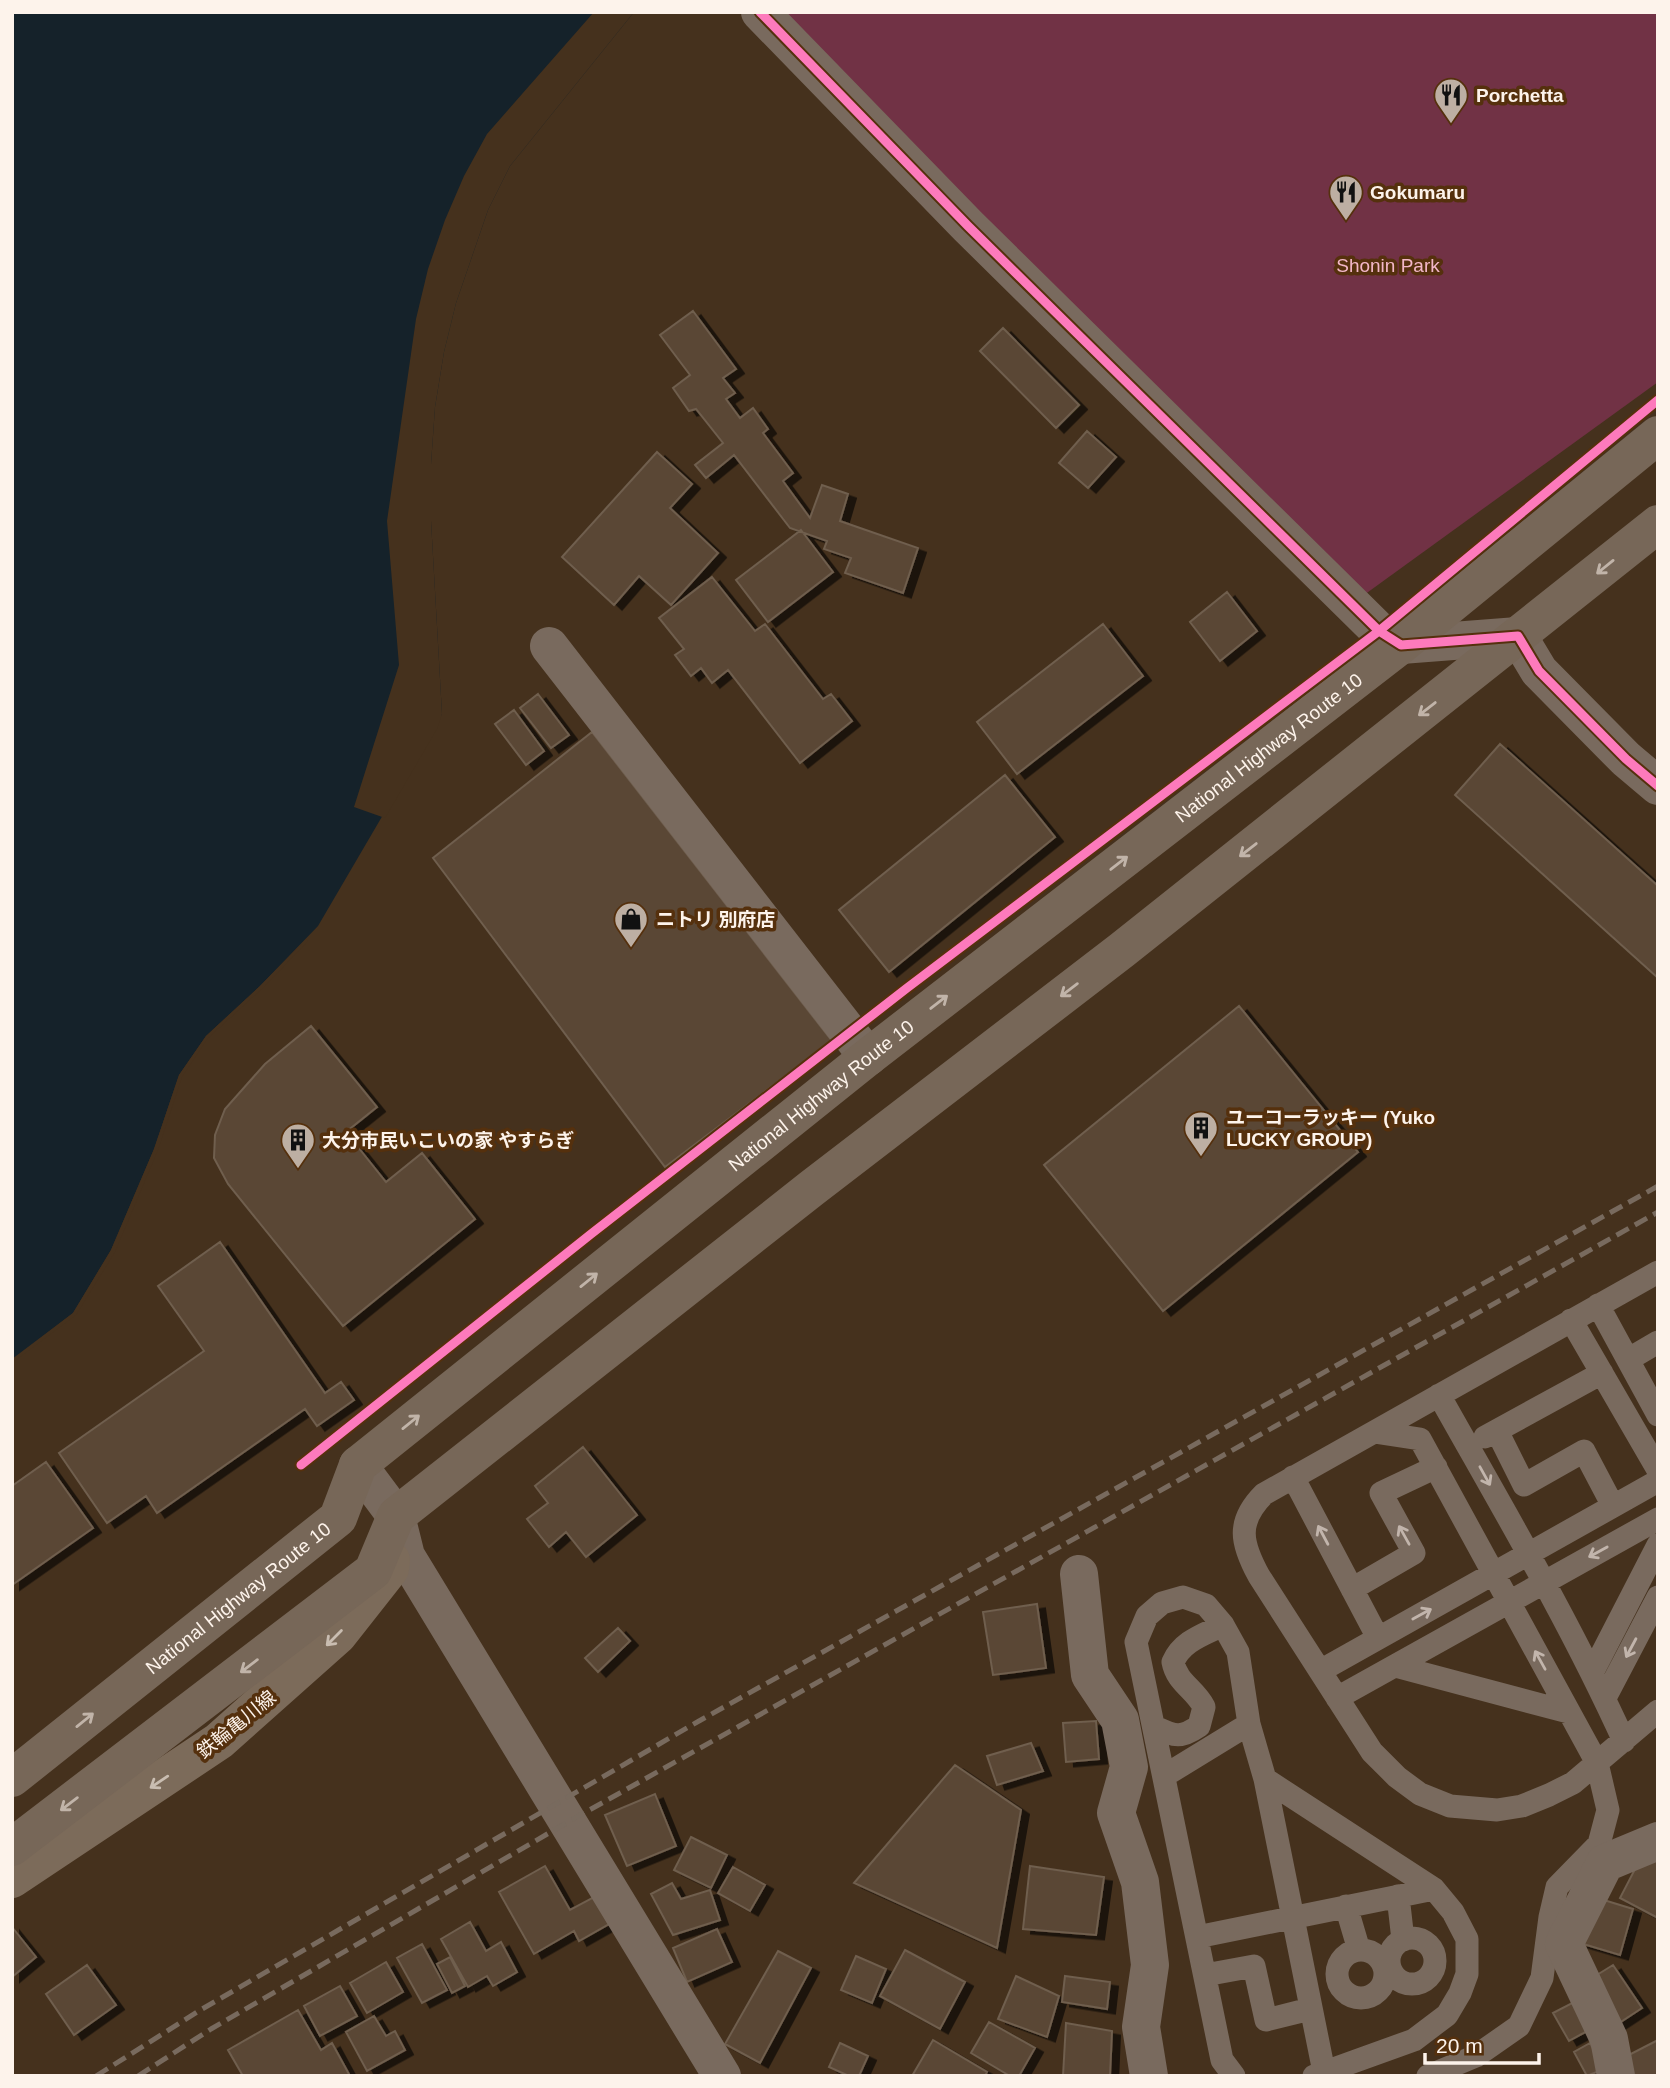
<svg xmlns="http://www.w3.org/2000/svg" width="1670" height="2088" viewBox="0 0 1670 2088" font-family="Helvetica,'Noto Sans JP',sans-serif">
<defs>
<filter id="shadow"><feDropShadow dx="8" dy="4.5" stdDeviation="0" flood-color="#0009"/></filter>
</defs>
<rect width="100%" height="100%" fill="#45311d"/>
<path fill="#713245" d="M762,12H1658V382L1364,595Z"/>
<path fill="#15222a" d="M12,12H634L510,166L488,210L456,303L444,352L435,407L431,464V521L442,714L318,926L260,986L206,1036L179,1075L154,1149L111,1250L73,1313L12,1360Z"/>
<path fill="#45311d" d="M594,12H634L510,166L488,210L456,303L444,352L435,407L431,464V521L442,714L437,729L385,818L354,807L399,665L387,521L416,319L428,269L445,220L464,176L487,134Z
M306,939L308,941L263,988L208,1038L182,1077L158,1150L115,1252L76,1315L12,1363V1359L73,1313L111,1250L154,1149L179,1075L206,1036L260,986Z"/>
<path fill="#5a4736" stroke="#6f5e4e" stroke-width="2" filter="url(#shadow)" d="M693,311L736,369L723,378L735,393L726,399L740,418L753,408L768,429L763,433L793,473L783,481L810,518L822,485L848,494L840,521L918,548L903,593L845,573L851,558L824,549L827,541L790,528L734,455L706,478L695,465L723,443L696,409L689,411L673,388L690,375L660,335Z
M1003,328L1079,405L1056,428L980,351Z
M1087,431L1116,457L1088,488L1059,463Z
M657,452L692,484L670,508L718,553L671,605L639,576L614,605L562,557Z
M801,530L833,572L768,622L736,580Z
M712,577L755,631L765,624L823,699L831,694L852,721L800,763L728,670L712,683L701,668L691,676L675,655L684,649L659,618Z
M1227,592L1257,631L1220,661L1190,622Z
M1103,624L1143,676L1017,774L977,722Z
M538,694L569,735L551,748L520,708Z
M514,710L544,751L526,765L495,724Z
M592,732L832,1041L665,1167L433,858Z
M1500,744L1658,886V978L1455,795Z
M1005,775L1055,837L889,972L839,910Z
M1239,1006L1358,1152L1163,1311L1044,1165Z
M311,1026L377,1107L346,1132L386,1182L422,1153L475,1219L343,1326L228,1184L214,1158L215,1135L225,1109L265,1064Z
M220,1242L325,1393L341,1382L354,1400L317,1426L305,1409L157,1513L146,1496L107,1523L59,1453L204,1351L158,1286Z
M583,1447L637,1515L586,1557L566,1532L549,1547L527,1519L548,1503L535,1486Z
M46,1462L93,1528L12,1585V1486Z
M1037,1604L1046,1668L993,1675L983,1612Z
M618,1628L630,1641L598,1672L585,1658Z
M1096,1721L1099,1759L1066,1762L1063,1723Z
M1031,1743L1043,1771L997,1785L987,1756Z
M955,1765L1021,1810L997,1948L854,1883Z
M655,1794L676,1846L627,1866L605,1815Z
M691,1837L727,1855L711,1888L674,1870Z
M1647,1846L1658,1851V1918L1620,1898Z
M545,1866L570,1910L594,1897L609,1924L579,1941L574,1931L534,1954L499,1892Z
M1030,1866L1104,1877L1096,1935L1023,1929Z
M733,1867L765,1885L750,1911L718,1893Z
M672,1883L681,1899L710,1890L720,1920L673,1935L651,1894Z
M1594,1897L1633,1909L1620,1955L1580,1943Z
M470,1922L486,1951L501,1942L517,1972L493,1986L487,1976L468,1987L441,1939Z
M12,1927L36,1957L12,1977Z
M717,1929L732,1962L687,1982L673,1948Z
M422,1944L447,1990L422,2003L397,1958Z
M905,1950L965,1982L940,2029L880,1996Z
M778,1951L811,1968L760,2063L725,2044Z
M856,1956L886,1969L872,2003L841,1990Z
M450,1957L465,1986L452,1993L437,1964Z
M386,1962L403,1992L367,2013L350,1983Z
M87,1965L116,2005L74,2035L46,1994Z
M1613,1965L1642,2008L1613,2027L1584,1983Z
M1016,1976L1059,1996L1047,2037L998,2019Z
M1065,1976L1110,1982L1107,2009L1062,2002Z
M340,1986L357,2016L320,2036L304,2006Z
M1576,2001L1591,2029L1569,2041L1553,2013Z
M298,2010L321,2050L332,2043L350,2076H243L228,2050Z
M374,2016L386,2036L395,2031L405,2050L367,2071L346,2032Z
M989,2022L1035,2048L1019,2076H1010L971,2053Z
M1066,2023L1112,2031L1110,2076H1063Z
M933,2040L987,2072L985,2076H912Z
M1658,2040V2076H1632L1623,2058Z
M840,2043L868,2056L859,2076H849L829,2067Z
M1590,2043L1604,2069L1587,2076L1574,2052Z"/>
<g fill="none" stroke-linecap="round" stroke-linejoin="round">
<path stroke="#796a5e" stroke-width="23" d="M1658,1272L1264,1494C1236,1522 1241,1543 1259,1576L1372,1752L1397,1777L1420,1794L1450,1806L1497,1810L1522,1806L1549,1795L1573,1783L1658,1711
M1598,1305L1658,1415
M1571,1320L1658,1470
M1629,1359L1658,1342
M1439,1395C1503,1509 1570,1622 1624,1741
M1497,1431L1524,1485L1584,1451L1613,1506
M1374,1432L1420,1439L1597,1763L1608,1810L1599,1844L1557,1887L1550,1917L1542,1978L1519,2026L1476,2056L1428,2076
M1485,1437L1602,1373
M1293,1477L1378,1638
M1352,1589L1414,1553L1381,1493L1436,1467
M1395,1666L1568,1712
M1320,1671L1658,1481
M1592,1673L1658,1545
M1337,1698L1658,1519
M1605,1698L1658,1597
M1155,1727C1175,1736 1180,1739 1199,1726L1204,1707C1195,1689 1177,1683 1173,1662C1182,1641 1203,1635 1223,1625
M1164,1776L1249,1724
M1265,1779L1434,1889L1453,1912L1467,1939V1974L1460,1993L1447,2015L1414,2040L1314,2076
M1398,1896L1403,1940
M1346,1906L1359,1950
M1197,1937L1434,1889
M1389 1961a23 23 0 1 1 46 0a23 23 0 1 1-46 0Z
M1337 1974a24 24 0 1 1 48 0a24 24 0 1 1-48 0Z
M1205,1975L1254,1966L1266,2020L1310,2009
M1234,2076L1222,2060L1136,1642L1147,1616L1162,1603L1183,1597L1206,1605L1223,1625L1238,1652L1249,1724L1265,1779L1324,2072L1329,2076"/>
<path stroke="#796a5e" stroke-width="38" d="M760,12L968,226L1379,631L1401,645L1518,636L1539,671L1626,759L1658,786
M549,646L868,1057
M358,1465L396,1516L406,1556L722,2076
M1079,1574L1090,1675L1120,1720L1129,1767L1116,1813L1140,1882L1150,1965L1141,2027L1149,2076
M1616,2076L1609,2039L1564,1944L1605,1863L1658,1841"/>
<path stroke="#7c6b5a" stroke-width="38" d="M12,1879L219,1741L338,1635L390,1569L391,1560"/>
<g stroke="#776758" stroke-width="38">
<path id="s1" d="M12,1778L338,1518L358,1465L868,1057L1401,645L1658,435"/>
<path d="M12,1847L373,1571L396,1516L812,1188L1122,950L1658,524"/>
</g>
<path stroke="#786a5e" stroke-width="5" stroke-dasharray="14 7" stroke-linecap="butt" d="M96,2076L197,2012L699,1721L1658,1186
M138,2076L211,2029L568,1822L1658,1212"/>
<g stroke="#55300d" stroke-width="13">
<path id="cycleway" d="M760,12L968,226L1379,631L1401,645L1518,636L1539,671L1626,759L1658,786
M301,1465L591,1234L907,988L1379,631L1658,400"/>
</g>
<use href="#cycleway" stroke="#fd7abc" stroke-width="9"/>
</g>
<defs><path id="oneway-shaft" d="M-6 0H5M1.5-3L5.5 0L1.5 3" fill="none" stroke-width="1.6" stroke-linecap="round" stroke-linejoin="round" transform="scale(1.75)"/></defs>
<g stroke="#c1b4a9">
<use href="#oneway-shaft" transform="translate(1605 567) rotate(141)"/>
<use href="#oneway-shaft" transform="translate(1427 709) rotate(142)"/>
<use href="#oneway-shaft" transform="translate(1248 850) rotate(142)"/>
<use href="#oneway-shaft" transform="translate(1119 863) rotate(-38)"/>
<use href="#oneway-shaft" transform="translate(1069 990) rotate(143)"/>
<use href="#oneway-shaft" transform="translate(939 1002) rotate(-38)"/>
<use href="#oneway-shaft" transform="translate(589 1280) rotate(-39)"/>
<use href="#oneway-shaft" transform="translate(411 1422) rotate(-39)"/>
<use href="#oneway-shaft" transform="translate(249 1666) rotate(143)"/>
<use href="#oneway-shaft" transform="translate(85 1720) rotate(-39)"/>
<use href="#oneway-shaft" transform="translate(69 1804) rotate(143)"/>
</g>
<g stroke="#c2b5ac">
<use href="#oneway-shaft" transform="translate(1485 1476) rotate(61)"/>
<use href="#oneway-shaft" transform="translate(1323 1535) rotate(-118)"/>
<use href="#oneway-shaft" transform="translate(1404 1535) rotate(-119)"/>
<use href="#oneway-shaft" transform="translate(1598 1552) rotate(151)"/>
<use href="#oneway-shaft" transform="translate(1422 1614) rotate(-29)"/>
<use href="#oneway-shaft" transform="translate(1631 1648) rotate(118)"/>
<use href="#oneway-shaft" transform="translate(1540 1660) rotate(-119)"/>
</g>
<g stroke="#c9bdb1">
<use href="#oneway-shaft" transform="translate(334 1638) rotate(135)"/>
<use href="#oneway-shaft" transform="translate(159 1782) rotate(146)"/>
</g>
<defs>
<g id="restaurant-pin" transform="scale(1.75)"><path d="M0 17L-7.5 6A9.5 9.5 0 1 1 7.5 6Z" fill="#bdafa3" stroke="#55300d"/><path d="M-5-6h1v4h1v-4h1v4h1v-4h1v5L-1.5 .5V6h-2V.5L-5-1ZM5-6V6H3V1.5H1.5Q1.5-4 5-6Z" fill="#111"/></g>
<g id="shop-pin" transform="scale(1.75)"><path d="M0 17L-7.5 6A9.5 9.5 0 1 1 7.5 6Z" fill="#bdafa3" stroke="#55300d"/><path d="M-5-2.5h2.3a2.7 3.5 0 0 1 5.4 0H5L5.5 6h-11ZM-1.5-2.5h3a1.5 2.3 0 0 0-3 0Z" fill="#111"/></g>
<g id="building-pin" transform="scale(1.75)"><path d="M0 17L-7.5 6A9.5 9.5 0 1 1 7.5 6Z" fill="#bdafa3" stroke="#55300d"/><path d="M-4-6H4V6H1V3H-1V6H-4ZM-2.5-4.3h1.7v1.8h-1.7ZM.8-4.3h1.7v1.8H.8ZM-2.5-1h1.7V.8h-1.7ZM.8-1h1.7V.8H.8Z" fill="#111"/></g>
</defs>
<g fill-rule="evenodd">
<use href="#restaurant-pin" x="1451" y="95"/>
<use href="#restaurant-pin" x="1346" y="192"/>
<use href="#shop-pin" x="631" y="919"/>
<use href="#building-pin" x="1201" y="1128"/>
<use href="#building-pin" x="298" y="1140"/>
</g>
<g text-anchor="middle" stroke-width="7" stroke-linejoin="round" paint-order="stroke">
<g font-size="19" font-weight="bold" fill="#fdf3eb" stroke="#55300d" text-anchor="start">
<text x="1476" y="102">Porchetta</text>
<text x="1370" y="199">Gokumaru</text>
<text x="656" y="926">ニトリ 別府店</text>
<text x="1226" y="1124">ユーコーラッキー (Yuko<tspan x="1226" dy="22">LUCKY GROUP)</tspan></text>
<text x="322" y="1147">大分市民いこいの家 やすらぎ</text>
</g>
<g font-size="19" fill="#f3b7c9" stroke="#55300d">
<text x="1388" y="272">Shonin Park</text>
</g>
<g font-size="19" fill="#fdf3eb" stroke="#55300d">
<text dy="7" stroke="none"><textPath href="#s1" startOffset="1633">National Highway Route 10</textPath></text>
<text dy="7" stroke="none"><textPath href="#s1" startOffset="1066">National Highway Route 10</textPath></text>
<text dy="7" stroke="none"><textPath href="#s1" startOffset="289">National Highway Route 10</textPath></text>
<text transform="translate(236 1724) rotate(-39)" y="7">鉄輪亀川線</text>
</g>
</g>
<rect width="1670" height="2088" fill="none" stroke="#fdf3eb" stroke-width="28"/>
<path d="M1425 2053v10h114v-10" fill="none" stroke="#fdf3eb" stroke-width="3.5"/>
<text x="1436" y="2053" font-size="21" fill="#fdf3eb" stroke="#55300d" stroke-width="5" paint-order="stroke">20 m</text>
</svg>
